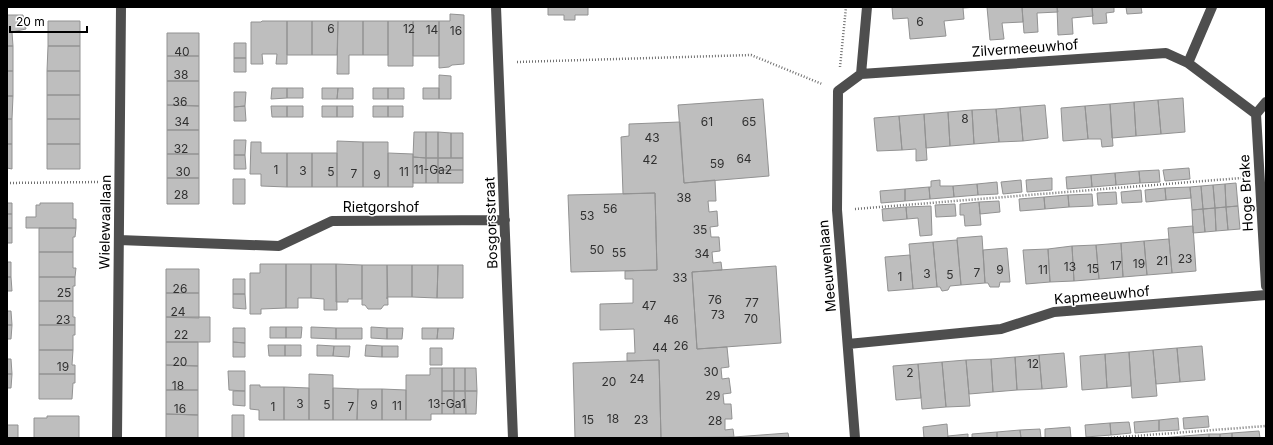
<svg xmlns="http://www.w3.org/2000/svg" width="1273" height="445" viewBox="0 0 1273 445" font-family="Inter,sans-serif">
<rect width="100%" height="100%" fill="#fff"/>
<path fill="#bebebe" stroke="#929292" d="M548,7H588V15H575V20H564V15H548Z
M892,7H977L963,8L964,19L944,21L946,36L910,39L908,18L893,19Z
M987,7H1022L1023,22L1002,23L1004,39L990,40Z
M1022,7H1057L1058,12L1037,13L1038,32L1024,33Z
M1057,7H1092L1093,16L1072,18L1073,34L1058,35Z
M1092,7H1114V12L1106,13L1107,23L1093,24Z
M1126,7H1141L1142,13L1127,14Z
M450,14L464,15V64L452,65L449,67L439,68V21H450Z
M7,15H23L26,29L12,32L13,46H7Z
M48,21H80V46H48Z
M262,21H287V64H276L277,54H262L263,64H251V22H261Z
M287,21H312V55H287Z
M312,21H338L337,55H312Z
M338,21H363V55H349V74H337Z
M363,21H388V55H363Z
M388,21H413V66H388Z
M413,21H439V56H413Z
M167,33H199V56H167Z
M234,43H246V58H234Z
M7,46H13V71H7Z
M48,46H80V71H47Z
M167,56H199V81H167Z
M234,58H246V72H234Z
M7,71H13V96H7Z
M47,71H80V95H47Z
M439,75L451,76V99H439Z
M167,81H199V106L167,105Z
M272,88H287V98L271,99Z
M287,88H303V98H287Z
M322,88H338L337,99H322Z
M338,88H353V99H337Z
M373,88H388V99H373Z
M388,88H404V99H388Z
M423,88H439V99H423Z
M234,92H246L245,106L234,107Z
M47,95H80V119H47Z
M7,96H13L12,119H7Z
M1183,98L1185,132L1161,134L1158,100Z
M763,99L769,176L684,183L678,105Z
M1158,100L1161,134L1136,136L1134,102Z
M1134,102L1136,136L1112,138L1110,104Z
M1110,104L1113,146L1102,147L1101,139H1088L1085,106Z
M167,105L199,106V130H167Z
M1045,105L1048,138L1023,141L1020,107Z
M245,106L246,121H234V107Z
M271,106H287V117H272Z
M287,106H303V117H287Z
M322,106H337V117H322Z
M337,106H353V117H337Z
M373,106H388V117H373Z
M388,106H403V117H388Z
M1085,106L1088,139L1063,141L1061,108Z
M1020,107L1023,141L999,142L996,109Z
M996,109L999,142L974,144L972,110Z
M972,110L974,144L950,146L948,112Z
M948,112L950,146L926,148L924,114Z
M924,114L927,160L916,161V149L902,150L899,116Z
M899,116L902,150L877,151L874,118Z
M7,119H12V144H7Z
M47,119H80V144H47Z
M680,122L684,183L715,180L716,201H708L709,212L717,211L718,226L710,227L711,237H719L720,251L712,252L713,263L721,262L722,270L692,272L697,349L727,347L729,367L721,368L722,379L729,378L731,393L723,394L724,404H731L732,419H725V430L733,429L734,437L649,438H661L659,360L627,361V353H635L634,329L600,330V304L633,303V279H625V271L657,270L655,193L623,194L621,137L629,136V124Z
M167,130H199V154H167Z
M414,132H426V158L413,157Z
M426,132H438V158H426Z
M438,132L451,133V158H438Z
M451,133H463V158H451Z
M234,140H246L245,155H234Z
M337,141L363,142V187H337Z
M251,142H261V153H287V187L261,186V174H250Z
M363,142H388V187H363Z
M7,144H12V169L7,168Z
M47,144H80V169H47Z
M287,153H312V187H287Z
M312,153H337V187H312Z
M388,153L413,154V187H388Z
M167,154H199V178H167Z
M234,155H245L246,169H234Z
M413,157L426,158V183H413Z
M426,158H438V183H426Z
M438,158H463V170H438Z
M1189,168L1190,179L1165,181L1163,170Z
M438,170H463V183H438Z
M1159,170L1160,182L1140,183L1139,171Z
M1139,171L1140,183L1116,185L1115,173Z
M1115,173L1116,185L1092,187L1091,175Z
M1091,175L1092,187L1067,189L1066,177Z
M167,178H199V204H167Z
M1052,178V190L1027,192L1026,180Z
M233,179H245V204H233Z
M940,180V186H953L954,197L930,199L929,187H931V181Z
M1021,180L1022,192L1003,194L1001,182Z
M997,182L998,194L978,195L977,184Z
M1236,183L1238,206L1226,207L1225,184Z
M977,184L978,195L954,197L953,186Z
M1225,184L1226,207L1215,208L1213,185Z
M1213,185L1215,208L1203,209L1201,186Z
M1201,186L1203,209L1192,210L1190,187Z
M929,187L930,199L905,201V189Z
M1190,187L1191,198L1166,200L1165,188Z
M1165,188L1166,200L1146,202L1145,190Z
M905,189V201L881,203L880,191Z
M1141,190L1142,202L1122,203L1121,192Z
M1116,192L1117,204L1098,205L1097,193Z
M655,193L657,270L571,272L568,195Z
M1092,194L1093,206L1069,207L1068,195Z
M1068,195L1069,207L1045,209L1044,197Z
M1044,197L1045,209L1020,211L1019,199Z
M999,201L1000,212L980,214L979,202Z
M979,202L981,225L965,226L964,215H960V204Z
M7,203H12V214H7Z
M40,203H73V219H76V228H26V217H36V205H40Z
M955,204L956,216L936,217L935,205Z
M931,206L932,235L920,236L918,218L907,219L906,207Z
M1238,206L1240,229L1228,230L1226,207Z
M906,207L907,219L883,221L882,209Z
M1226,207L1228,230L1216,231L1215,208Z
M1215,208L1216,231L1205,232L1203,209Z
M1203,209L1205,232L1193,233L1192,210Z
M7,214H12V228H7Z
M1193,226L1196,271L1172,273L1168,228Z
M7,228H12V243H7Z
M39,228H76L75,237H73V252H39Z
M982,236L985,283L961,285L957,238Z
M1169,239L1172,273L1147,275L1144,241Z
M957,240L961,285L950,286L948,290L942,291L940,287H937L933,242Z
M1144,241L1147,275L1123,277L1121,243Z
M933,242L937,287L913,289L909,244Z
M1121,243L1123,277L1099,279L1096,245Z
M1096,245L1099,279L1074,281L1072,246Z
M1072,246L1074,281L1050,282L1048,249Z
M1007,248L1010,282H1000L999,287H990L988,283H985L983,250Z
M1048,249L1050,282L1026,284L1023,250Z
M39,252H73V268H76L75,277H39Z
M910,255L913,289L888,291L885,257Z
M7,262H11V277H7Z
M260,264H286V308L261,309V314H250V273H260Z
M286,264H311V298H298V308H286Z
M311,264H336L337,310H324V299L311,298Z
M336,264L362,265V299H348V302H336Z
M362,265H387L388,305H384L381,309H368L365,305H362Z
M387,265H412V297H387V299Z
M412,265H438L437,298L412,297Z
M438,265H463V298H437Z
M776,266L781,343L697,349L692,272Z
M166,269H199V293H166Z
M7,277H11L12,291H7Z
M39,277H75V286H73V301H39Z
M233,279H245V294H233Z
M166,293H199V318L166,317Z
M233,294H245L246,309L233,308Z
M39,301H73V317H75V325H39Z
M7,311H11L12,325H7Z
M166,317H210V342H166Z
M7,325H12L11,339H7Z
M39,325H75V335H73V350H39Z
M270,327H286V338H270Z
M286,327H302L301,338H286Z
M311,327L336,328V339L311,338Z
M371,327L387,328V339L371,338Z
M233,328H245V343L233,342Z
M336,328H362V339H336Z
M387,328H403L402,339H387Z
M422,328H438L437,339H422Z
M438,328H454L453,339H437Z
M166,342H198V366L166,365Z
M233,342L245,343V357H233Z
M268,345H285V356H269Z
M285,345H301V356H285Z
M317,345L334,346L333,356H317Z
M366,345L382,346V357L365,356Z
M334,346H350L349,357L333,356Z
M382,346H398V357H382Z
M1202,346L1205,380L1180,382L1177,348Z
M430,348H442V365H430Z
M1177,348L1180,382L1156,384L1153,350Z
M39,350H73L72,365H75V374H39Z
M1153,350L1157,396L1132,398L1129,352Z
M1129,352L1131,386L1107,388L1105,354Z
M1064,353L1067,387L1042,389L1039,355Z
M1105,354L1107,388L1082,390L1080,356Z
M1039,355L1042,389L1017,390L1015,357Z
M1015,357L1017,390L993,392L991,359Z
M7,359H11L12,374H7Z
M991,359L993,392L969,394L966,360Z
M659,360L661,438H575L573,363Z
M966,360L970,406L946,407L942,362Z
M942,362L946,407L922,409L918,364Z
M918,364L921,398L896,400L893,366Z
M166,365L198,366V390H166Z
M430,368H442V414H431V420H406V375H430Z
M442,368H454V391H442Z
M454,368H465V391H454Z
M465,368H476L477,391H465Z
M228,371H245V391L229,390Z
M7,374H12L11,388H7Z
M39,374H75V383H73L72,399H39Z
M309,374L333,375V420H309Z
M250,385H260V387H284V420H259V410L250,409Z
M284,387L309,388V420H284Z
M333,388L358,389L357,420H333Z
M358,389H382V420H357Z
M382,389L406,390V420H382Z
M166,390H198V415L166,414Z
M233,391H245V406L233,405Z
M442,391H454V414H442Z
M454,391H465L466,414H454Z
M465,391H477L476,414H466Z
M166,414L198,415V438H166Z
M232,415H244V438H232Z
M47,416H79V438H34V418H47Z
M1208,416L1209,427L1184,429L1183,418Z
M1178,418L1179,430L1159,431V420Z
M1159,420V431L1135,433L1134,422Z
M1129,422L1131,433L1111,435L1110,423Z
M1110,423L1111,435L1086,437L1085,425Z
M947,424L948,438H924L923,427Z
M7,425H18V438H7Z
M1070,427L1071,438H1045V429Z
M1040,429L1041,438H1021L1020,430Z
M1020,430L1021,438H997V432Z
M1259,431L1260,438H1232V433Z
M997,432V438H972V434Z
M788,433L789,438H722L734,437Z
M1232,433V438H1220V434Z
M968,434V438H948V436Z
M1209,434V438H1185L1184,436Z
M1209,434H1220V438H1209Z
M1184,436L1185,438H1160Z"/>
<g fill="none" stroke-linecap="round" stroke-linejoin="round">
<path stroke="#707070" stroke-width="2.5" stroke-dasharray="1 2" stroke-linecap="butt" d="M517,62L751,55L822,84
M840,67L846,7
M7,183L100,182
M855,209L1241,178
M1108,438L1266,426"/>
<path stroke="#4e4e4e" stroke-width="10" d="M496,7L513,438
M1188,63L1212,7
M861,74L1166,53L1188,63L1256,114
M1266,102L1256,114L1266,286
M119,240L279,246L332,221L505,220
M848,344L1001,329L1054,312L1266,295
M117,438L121,7
M855,438L837,210L838,91L861,74L867,7"/>
</g>
<g text-anchor="middle" stroke-width="3" stroke-linejoin="round" paint-order="stroke">
<g font-size="12" fill="#303030">
<text x="920" y="26">6</text>
<text x="331" y="33">6</text>
<text x="409" y="33">12</text>
<text x="432" y="34">14</text>
<text x="456" y="35">16</text>
<text x="182" y="56">40</text>
<text x="181" y="79">38</text>
<text x="180" y="106">36</text>
<text x="965" y="123">8</text>
<text x="182" y="126">34</text>
<text x="707" y="126">61</text>
<text x="749" y="126">65</text>
<text x="652" y="142">43</text>
<text x="181" y="153">32</text>
<text x="744" y="163">64</text>
<text x="650" y="164">42</text>
<text x="717" y="168">59</text>
<text x="276" y="174">1</text>
<text x="433" y="174">11-Ga2</text>
<text x="303" y="175">3</text>
<text x="183" y="176">30</text>
<text x="331" y="176">5</text>
<text x="404" y="176">11</text>
<text x="354" y="178">7</text>
<text x="377" y="179">9</text>
<text x="181" y="199">28</text>
<text x="684" y="202">38</text>
<text x="610" y="213">56</text>
<text x="587" y="220">53</text>
<text x="700" y="234">35</text>
<text x="597" y="254">50</text>
<text x="619" y="257">55</text>
<text x="702" y="258">34</text>
<text x="1185" y="263">23</text>
<text x="1162" y="265">21</text>
<text x="1139" y="268">19</text>
<text x="1116" y="270">17</text>
<text x="1070" y="271">13</text>
<text x="1093" y="273">15</text>
<text x="1000" y="274">9</text>
<text x="1043" y="274">11</text>
<text x="977" y="277">7</text>
<text x="927" y="278">3</text>
<text x="950" y="279">5</text>
<text x="900" y="281">1</text>
<text x="680" y="282">33</text>
<text x="180" y="293">26</text>
<text x="64" y="297">25</text>
<text x="715" y="304">76</text>
<text x="752" y="307">77</text>
<text x="649" y="310">47</text>
<text x="178" y="316">24</text>
<text x="718" y="319">73</text>
<text x="751" y="323">70</text>
<text x="63" y="324">23</text>
<text x="671" y="324">46</text>
<text x="181" y="339">22</text>
<text x="681" y="350">26</text>
<text x="660" y="352">44</text>
<text x="180" y="366">20</text>
<text x="1033" y="368">12</text>
<text x="63" y="371">19</text>
<text x="711" y="376">30</text>
<text x="910" y="377">2</text>
<text x="637" y="383">24</text>
<text x="609" y="386">20</text>
<text x="178" y="390">18</text>
<text x="713" y="400">29</text>
<text x="300" y="408">3</text>
<text x="447" y="408">13-Ga1</text>
<text x="327" y="409">5</text>
<text x="374" y="409">9</text>
<text x="397" y="410">11</text>
<text x="273" y="411">1</text>
<text x="351" y="411">7</text>
<text x="180" y="413">16</text>
<text x="613" y="423">18</text>
<text x="588" y="424">15</text>
<text x="641" y="424">23</text>
<text x="715" y="425">28</text>
</g>
<g font-size="14" fill="#000" stroke="#fff">
<text transform="translate(1025 48) rotate(-4)" y="5">Zilvermeeuwhof</text>
<text transform="translate(1246 193) rotate(-93)" y="5">Hoge Brake</text>
<text x="381" y="212">Rietgorshof</text>
<text transform="translate(105 222) rotate(-89)" y="5">Wielewaallaan</text>
<text transform="translate(491 223) rotate(-92)" y="5">Bosgorsstraat</text>
<text transform="translate(827 266) rotate(-95)" y="5">Meeuwenlaan</text>
<text transform="translate(1102 295) rotate(-5)" y="5">Kapmeeuwhof</text>
</g>
</g>
<rect width="1273" height="445" fill="none" stroke="#000000" stroke-width="16"/>
<path d="M10 26v6h77v-6" fill="none" stroke="#000000" stroke-width="2"/>
<text x="16" y="26" font-size="12" fill="#000000" stroke="#ffffff" stroke-width="3" paint-order="stroke">20 m</text>
</svg>
